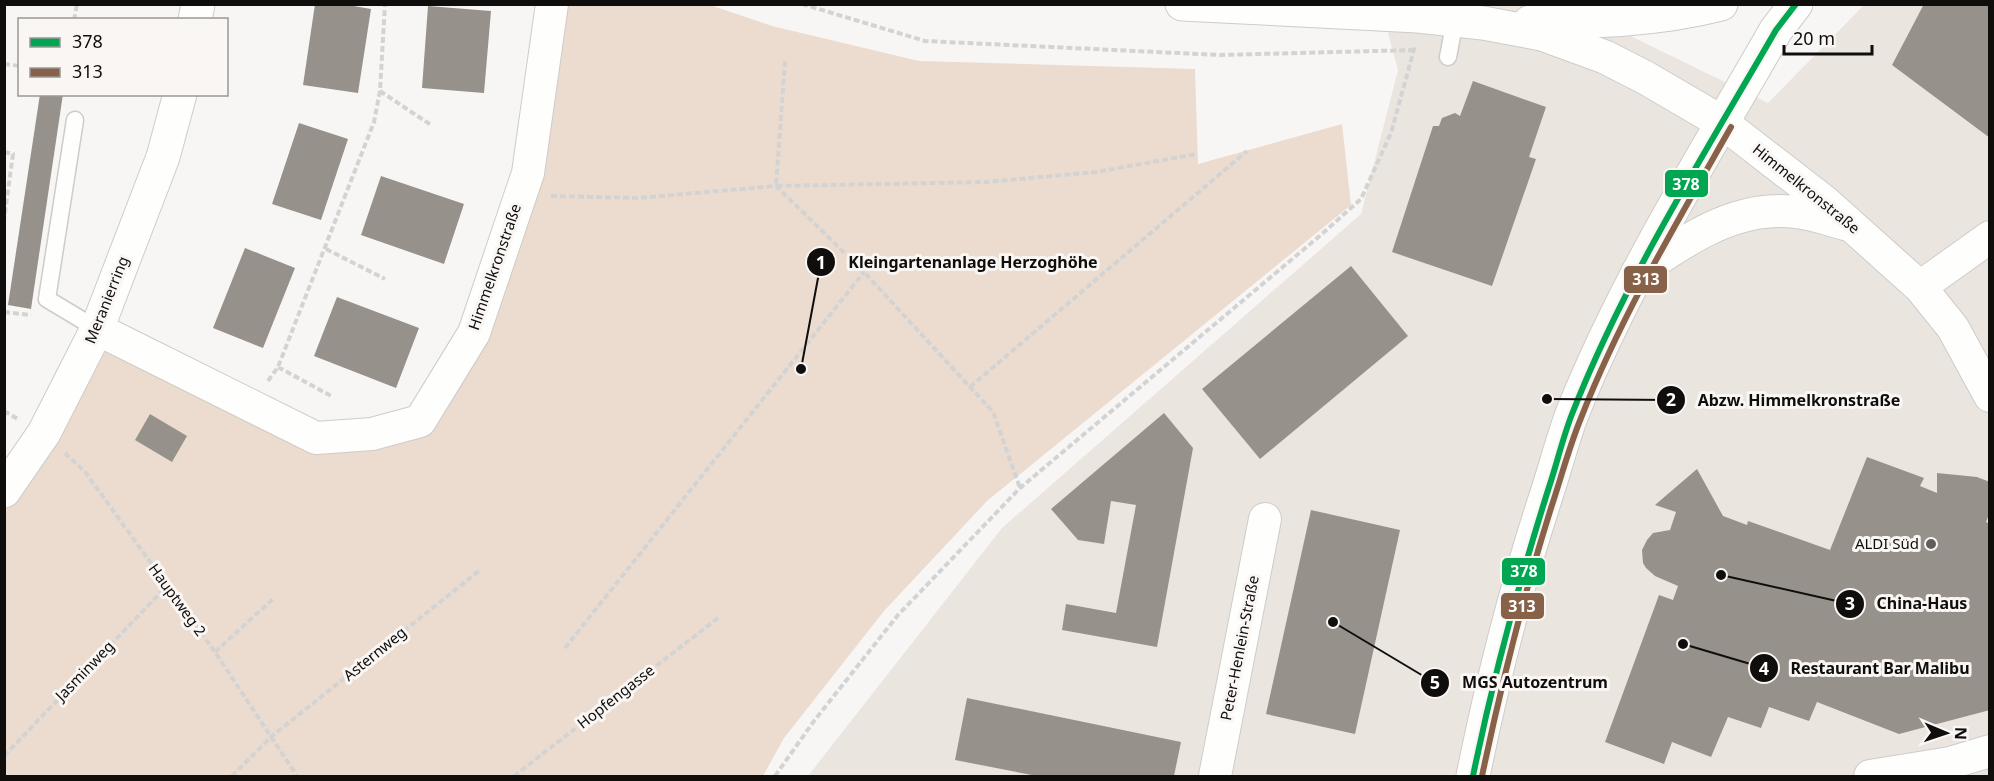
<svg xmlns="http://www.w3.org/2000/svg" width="1994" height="781" viewBox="0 0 1994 781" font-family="'Noto Sans',sans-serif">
<rect width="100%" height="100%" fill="#f8f6f4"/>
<path fill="#ebe5e0" d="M1377,5H1620L1608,25L1768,103L1864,5H1989V776H808L1002,528L1361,214L1398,70L1381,7Z"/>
<path fill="#ecdccf" d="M552,5H710L772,26L919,61L1195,69L1198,164L1342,124L1351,205L987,501L884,611L784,738L763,776H5V491L97,329L316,438L420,421L521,195Z"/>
<path fill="#97918c" d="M315,4H342L371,9L358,93L303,85Z
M1924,4H1990V138L1892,65Z
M428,6L491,11L484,93L422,88Z
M1473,81L1546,107L1529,157L1536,159L1492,286L1392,252L1433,126H1439L1442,118L1455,113L1460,116Z
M40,94H63L31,309L8,305Z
M299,123L348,139L321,220L272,204Z
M381,176L464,204L444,264L361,235Z
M245,248L295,268L263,348L213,328Z
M1351,266L1408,336L1260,459L1202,389Z
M337,297L419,328L396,388L314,356Z
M1164,413L1193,448L1157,647L1062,630L1066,604L1116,613L1136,505L1111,501L1104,544L1078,540L1051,509Z
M150,414L187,436L172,462L135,440Z
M1867,457L1924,478L1920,486L1937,493V473L1977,477L1990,482V512L1986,522L1990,524V710L1899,734L1817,702L1809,721L1769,707L1761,728L1728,717L1711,757L1672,742L1664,764L1605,742L1659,595L1673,600L1678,586L1655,576L1646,568L1643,563L1642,550L1647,540L1653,533L1670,530L1676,512L1655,505L1697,469L1723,516L1747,525L1748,521L1830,550Z
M1311,510L1400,530L1355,734L1266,714Z
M967,698L1181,742L1174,776H1037L955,760Z"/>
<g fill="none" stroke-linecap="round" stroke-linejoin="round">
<g stroke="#cdcccb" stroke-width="19">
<path id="lane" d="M1448,57L1455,20
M75,120L47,299L97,329"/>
</g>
<g stroke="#cdcccb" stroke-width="34">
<path id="street" d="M1723,123L1825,202L1920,287L1953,328L1990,396
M1637,273C1679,245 1724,212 1777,211C1800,210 1823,218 1845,224
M1920,287L1990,237
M97,329L316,438L372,434L420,421L474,333L528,173L552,4
M1215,776L1265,519
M1870,776L1950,763L1990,751"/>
</g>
<g stroke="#cdcccb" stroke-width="35">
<path id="secondary" d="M1182,4L1418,16L1483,23L1542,34L1605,57L1646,78L1723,123
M195,20L198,4
M1530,22C1595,22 1658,20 1721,4
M4,491L44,433L97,329L163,157L180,94"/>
</g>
<g stroke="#cdcccb" stroke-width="35">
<path id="primary" d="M1473,776C1492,682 1516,588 1546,496C1555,469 1562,441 1572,414C1626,279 1704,156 1776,30L1796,4"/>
</g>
<path stroke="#d3d3d3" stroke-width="4" stroke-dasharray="6 3" stroke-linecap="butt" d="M802,4L925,41L1220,55L1415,50
M74,20L77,4
M785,61L776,186L986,182L1096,172L1197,154
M4,64L20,66
M380,91L431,125
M4,152L13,154L4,220
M551,196L638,198L776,186L864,272L993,412L1020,488
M326,249L385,279
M4,312L31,315
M278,367L333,397
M268,381L278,367L374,122L380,91L385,4
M970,387L1247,151
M4,411L18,419
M65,453L86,473L215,652L297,776
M565,648L864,272
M215,652L274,598
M4,756L166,587
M232,776L272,736L479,571
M514,776L718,618
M775,776L814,721L898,615L1020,488L1322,234L1361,199L1391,133L1415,46"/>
<use href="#lane" stroke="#fefefd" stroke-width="16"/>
<use href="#street" stroke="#fefefd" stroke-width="32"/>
<use href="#secondary" stroke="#fefefd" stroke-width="33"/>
<use href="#primary" stroke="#fefefd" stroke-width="33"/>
<g stroke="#f9f6f3" stroke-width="10">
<path id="bus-1" d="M1473,776C1493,678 1519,582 1549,487C1557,463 1563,437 1572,414C1625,279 1704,155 1776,30L1796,4"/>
</g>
<g stroke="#f9f6f3" stroke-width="10">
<path id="bus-2" d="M1482,776C1501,686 1523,597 1551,508C1561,478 1569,447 1581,418C1621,316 1677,222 1731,127"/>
</g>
<use href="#bus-1" stroke="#00a651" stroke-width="6"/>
<use href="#bus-2" stroke="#886149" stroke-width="6"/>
</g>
<circle fill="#615f5e" stroke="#f9f6f3" stroke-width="2" cx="1931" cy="544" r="6"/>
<g text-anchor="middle" stroke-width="6" stroke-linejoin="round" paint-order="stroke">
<g font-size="15" fill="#0f0e0d" stroke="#f9f6f3">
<text transform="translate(1806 189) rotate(39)" y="5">Himmelkronstraße</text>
<text transform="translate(495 267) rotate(-71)" y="5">Himmelkronstraße</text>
<text transform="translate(107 300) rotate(-68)" y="5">Meranierring</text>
<text transform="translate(177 600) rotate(54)" y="5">Hauptweg 2</text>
<text transform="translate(1240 648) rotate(-79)" y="5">Peter-Henlein-Straße</text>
<text transform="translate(375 654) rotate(-39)" y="5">Asternweg</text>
<text transform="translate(85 671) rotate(-46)" y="5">Jasminweg</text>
<text transform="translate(616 697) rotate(-38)" y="5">Hopfengasse</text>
</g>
<g font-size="15" fill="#0f0e0d" stroke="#f9f6f3" text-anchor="end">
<text x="1919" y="549">ALDI Süd</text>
</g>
</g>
<path fill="none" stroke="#0f0e0d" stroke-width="2" d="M801 369L821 262M1547 399L1671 400M1721 575L1850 604M1683 644L1764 668M1333 622L1435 683"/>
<g fill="#0f0e0d" stroke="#f9f6f3" stroke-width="2">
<circle cx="801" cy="369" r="6"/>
<circle cx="1547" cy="399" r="6"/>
<circle cx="1721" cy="575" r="6"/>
<circle cx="1683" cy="644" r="6"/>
<circle cx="1333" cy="622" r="6"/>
<circle cx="821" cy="262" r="15"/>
<circle cx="1671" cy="400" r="15"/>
<circle cx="1850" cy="604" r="15"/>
<circle cx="1764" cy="668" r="15"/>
<circle cx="1435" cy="683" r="15"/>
</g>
<g font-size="18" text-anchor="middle" font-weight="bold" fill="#fff">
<text x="821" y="269">1</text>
<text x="1671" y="406">2</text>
<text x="1850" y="610">3</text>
<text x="1764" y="675">4</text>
<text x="1435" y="689">5</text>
</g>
<g font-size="16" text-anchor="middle" font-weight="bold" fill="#0f0e0d" stroke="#f9f6f3" stroke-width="6" stroke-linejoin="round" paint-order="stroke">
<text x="973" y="268">Kleingartenanlage Herzoghöhe</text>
<text x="1799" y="406">Abzw. Himmelkronstraße</text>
<text x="1922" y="609">China-Haus</text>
<text x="1880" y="674">Restaurant Bar Malibu</text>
<text x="1535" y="688">MGS Autozentrum</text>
</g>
<g stroke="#f9f6f3" stroke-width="2">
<rect x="1664" y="169" width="45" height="29" rx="6" fill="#00a651"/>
<rect x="1623" y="265" width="45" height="29" rx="6" fill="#886149"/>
<rect x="1501" y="557" width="45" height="29" rx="6" fill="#00a651"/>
<rect x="1500" y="592" width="45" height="28" rx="6" fill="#886149"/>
</g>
<g font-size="16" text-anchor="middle" font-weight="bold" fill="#fff">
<text x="1686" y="190">378</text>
<text x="1646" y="285">313</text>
<text x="1524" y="577">378</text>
<text x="1522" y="612">313</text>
</g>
<rect width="1994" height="781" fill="none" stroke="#0f0e0d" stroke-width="12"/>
<rect x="18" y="18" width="210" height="78" fill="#f9f6f3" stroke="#9b9997" stroke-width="1.5"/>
<rect x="30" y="38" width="30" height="9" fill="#00a651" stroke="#9b9997" stroke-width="1.5"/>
<text x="72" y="48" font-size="18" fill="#0f0e0d">378</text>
<rect x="30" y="68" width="30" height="9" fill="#886149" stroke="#9b9997" stroke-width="1.5"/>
<text x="72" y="78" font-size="18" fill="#0f0e0d">313</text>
<g transform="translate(1946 733) rotate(92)" stroke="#f9f6f3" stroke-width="4.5" paint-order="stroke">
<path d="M0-4.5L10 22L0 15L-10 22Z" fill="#0f0e0d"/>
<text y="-9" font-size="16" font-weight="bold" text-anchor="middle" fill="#0f0e0d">N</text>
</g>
<path d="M1784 45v9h88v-9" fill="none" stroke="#0f0e0d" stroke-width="3"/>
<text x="1793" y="45" font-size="18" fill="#0f0e0d" stroke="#f9f6f3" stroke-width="4.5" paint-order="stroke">20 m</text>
</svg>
